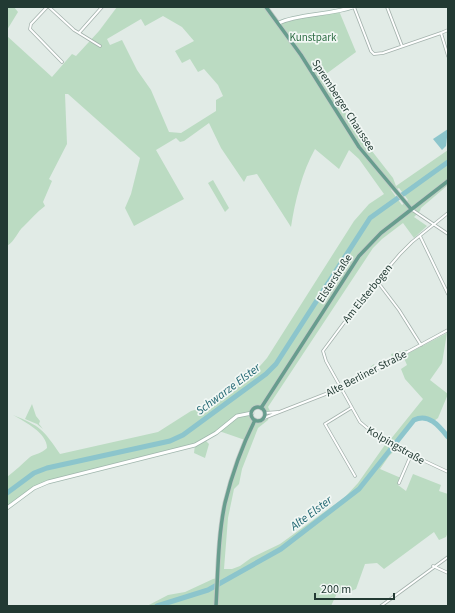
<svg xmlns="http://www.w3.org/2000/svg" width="455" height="613" viewBox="0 0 455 613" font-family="'Source Sans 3',sans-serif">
<rect width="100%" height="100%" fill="#e1ebe6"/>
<path fill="#bbdbc2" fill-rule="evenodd" d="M7,7H14L18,12L7,30Z
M117,7H266L279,24L286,20L339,11L356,52L322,77L361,137L393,178L396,186L448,150V185L421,208L420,211L414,217L427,226L414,238L403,223L382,239L373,248L268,407L270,411L268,420L258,428L242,469L239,484L234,489L228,518L224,569H232L240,566L251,558L280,544L345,497L358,483L387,442L397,448L389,456L380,469L401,478L398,485L406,491L413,474L441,485L439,491L448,494V532L446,537L439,540L434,532L384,569L377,563L365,564L356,589L344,594L337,593L331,606H147L168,595L185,592L213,579L218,578L221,535L226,503L245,440L219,431L205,440L209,444L205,458L194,453L195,445L62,478L34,488L7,508V477C15,471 22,464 30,457C34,454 41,454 47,448C47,433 25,422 13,415C40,426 43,429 60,454L158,432L191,411L206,407L260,366L267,358L354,221L369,204L384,194L359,159L349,150L339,169L315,149C302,172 295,201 291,227L257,174L247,176L244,182L221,148L209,123L184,141L180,142L176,138L156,150L184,199L134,226L125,208L131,194L140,158L68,94H65L67,144L49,179L52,181L43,202L45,206C37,212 30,220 24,226C17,232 16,240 7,246V36L52,77L72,54L76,56L99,31ZM163,16L182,27L194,41L175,51L182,63L190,59L198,72L204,69L218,85L223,96L216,100V111L181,133L169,132L151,90L137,70L122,40L110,45L107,39L141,19L145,26ZM393,188L395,190L399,188L408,200L402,205L391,190ZM255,408C260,406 264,408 265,414L262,419L259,421L253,418L252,413Z
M213,180L229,208L225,212L208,183Z
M447,333L442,363L430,380L448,394L438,418L434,421C414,409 406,431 394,442L390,440L423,399L405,379L401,369L407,365L403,356Z
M405,350H412L363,377L367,370L374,364L376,367L392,357L391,354Z
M32,404L36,416L40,421L39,424L43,429L37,424L25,419Z"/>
<path fill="#8cc5cc" d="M448,129L446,146L442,150L433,139Z"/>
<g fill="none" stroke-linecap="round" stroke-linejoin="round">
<path stroke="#8cc5cc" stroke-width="5" d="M7,493L34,473L47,468L170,441L183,435L266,374L276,364L370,218L448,162
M157,606L208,590L281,549L359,489L414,420C429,413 439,426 448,437"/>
<g stroke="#a4b2ad" stroke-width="3.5">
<path id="street" d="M47,7L31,24L30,29L62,62
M49,7L74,30L100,46
M354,7L371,51L374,54L383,53L441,33L448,56
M387,7L402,46
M79,33L102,7
M441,33L448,30
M411,209L448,234
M420,236L448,294
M377,281L399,310L421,345
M351,408L325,424L355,476
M265,413L278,412
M264,418L341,388L448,330
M396,447L378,437L360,422L326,361L323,351L364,296L400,254L412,242L448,213
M397,448L448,472
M399,483L411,455
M433,566L448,573
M381,606L448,557"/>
</g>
<g stroke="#a0b6ad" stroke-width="4.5">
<path id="secondary" d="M279,23C296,14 331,15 353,7
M396,447L397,448
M7,508L34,488L48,482L195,445L216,433L237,416L252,413"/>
</g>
<g stroke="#c1c8c6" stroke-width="5">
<path id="primary" d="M266,7L301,55L359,147L411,209
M251 414a7 7 0 1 1 14 0a7 7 0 1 1-14 0Z
M261,408L359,256L381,233L448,181
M216,606C218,572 218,536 225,503C232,474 242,446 255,420"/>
</g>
<use href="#street" stroke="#fff" stroke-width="2"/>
<use href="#secondary" stroke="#fff" stroke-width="3"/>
<use href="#primary" stroke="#689d8e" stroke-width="3.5"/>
</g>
<g text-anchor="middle" stroke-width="3.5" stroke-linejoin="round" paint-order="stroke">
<g font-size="11" fill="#2f6e45" stroke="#f1f7f4">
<text x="313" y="41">Kunstpark</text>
</g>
<g font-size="11" fill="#223a33" stroke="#f1f7f4">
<text transform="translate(344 105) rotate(57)" y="4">Spremberger Chaussee</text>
<text transform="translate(334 278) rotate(-57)" y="4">Elsterstraße</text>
<text transform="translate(367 293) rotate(-51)" y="4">Am Elsterbogen</text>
<text transform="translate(366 373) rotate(-27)" y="4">Alte Berliner Straße</text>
<text transform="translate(396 445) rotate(30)" y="4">Kolpingstraße</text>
</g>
<g font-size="12" font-style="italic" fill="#216772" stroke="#f1f7f4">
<text transform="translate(228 389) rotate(-37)" y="4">Schwarze Elster</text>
<text transform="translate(311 513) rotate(-37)" y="4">Alte Elster</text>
</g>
</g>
<rect width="455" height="613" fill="none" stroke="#223a33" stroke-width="16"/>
<path d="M315 593v6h79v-6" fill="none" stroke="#223a33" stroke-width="2"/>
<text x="321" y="593" font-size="12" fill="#223a33" stroke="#f1f7f4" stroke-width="3" paint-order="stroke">200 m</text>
</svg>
